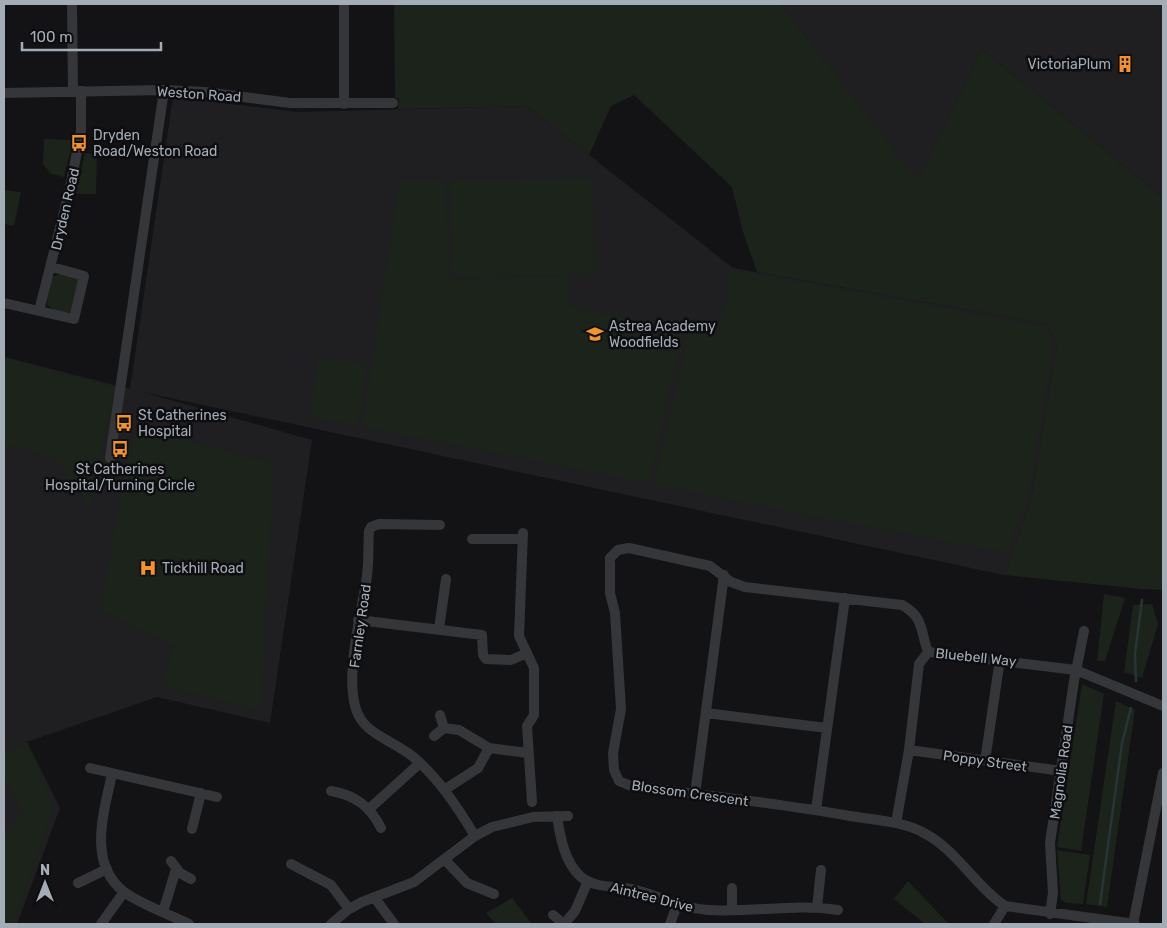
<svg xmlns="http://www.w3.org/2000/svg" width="1167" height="928" viewBox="0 0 1167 928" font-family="Rubik,sans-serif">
<rect width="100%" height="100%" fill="#131315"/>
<path fill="#1f1f22" d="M781,4H1163V198L982,49L917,181Z
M173,97L297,112L527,106L733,268L1047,324L1057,344L1031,499L1004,575L142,392L312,440L270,723L157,697L27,742L60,808L17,924H4V357L130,389Z"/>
<path fill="#1b231b" d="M394,4H781L917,180L982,49L1163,198V590L1142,589L1004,575L1031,499L1057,344L1047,324L757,272L743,232L732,187L634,95L611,106L589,155L527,106L398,109L399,99L395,97Z
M44,139L73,140L64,177L51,174L43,164Z
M85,153L97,154L96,194H75Z
M593,178L595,274L452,277L450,180Z
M399,181H445L450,280L569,276L570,307L683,330L649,483L362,427Z
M4,190L21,192L14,226L4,224Z
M727,269L1046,327L1053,345L1028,496L1006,553L654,485L689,329L714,334L728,295Z
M61,273L80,280L72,312C64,314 52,311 47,304L52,277Z
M4,357L115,387L91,506L86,504L57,459L4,444Z
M318,357L367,364L358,425L309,418Z
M137,427L274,464L261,710L160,685L175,646L100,611L126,463Z
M1104,594L1125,598L1105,661H1097Z
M1152,604L1158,624L1142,678L1124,672L1133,605Z
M1082,684L1104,694L1081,851L1057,847Z
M1116,701L1135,710L1107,907L1086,904Z
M27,742L54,806L14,924H4V834L23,815L4,776V753Z
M1057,850L1090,855L1083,904L1067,903L1061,900Z
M908,881L949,924H925L894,899Z
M512,898L532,924H496L486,913Z"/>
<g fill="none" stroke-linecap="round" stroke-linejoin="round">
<path stroke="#293439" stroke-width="2.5" d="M1136,681L1135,654L1142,600
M1100,904L1122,743L1131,708"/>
<path stroke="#34363a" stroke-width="10" d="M72,4L73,92
M4,93L164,90L205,92L290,103H393
M344,104V4
M4,303L74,319L84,276L52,267
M39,311L70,188L81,131V91
M110,458L164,90
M440,525L379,524L371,527L369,531C368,546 369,561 367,576C362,611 341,687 360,718C370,735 396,743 412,756C438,777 458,808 475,836
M523,533L519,636L534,668V715L527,726L532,802
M472,539H522
M358,620L482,635L483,655L486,659L511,660L527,653
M439,629L446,579
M928,652C920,630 924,617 902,605L745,587L731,582L710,566L629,548L618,550L610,558V593L615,613L621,709L613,753L614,770L619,781L631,786C704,795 777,803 850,816C874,820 902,821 924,833C957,850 975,886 1005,906L1135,924
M706,713L827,728
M444,728L459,730L489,748L528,753
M434,736L444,728L440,715
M909,750L1062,771
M985,761L1000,659
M90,768L217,797
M112,774C104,812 87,863 124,892C140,904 171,915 189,924
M444,790L478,768L489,748
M331,791C355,795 370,806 381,828
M695,794L724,575
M369,809L420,763
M816,810L845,598
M557,816C560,836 564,861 580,876C593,888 614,886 631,889C658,895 680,908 708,910C752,913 795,903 838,910
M896,823L909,750L919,664L928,652L1076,670L1163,706
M192,829L201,793
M445,860L467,883L494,894
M171,861L180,873L191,879
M291,864L331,885L349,909
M78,883L107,869
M732,888V910
M374,897L394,924
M817,907L821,870
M163,912L176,869
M1050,914L1053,893L1050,843L1074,681L1084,631
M553,915L564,924
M101,924L124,892
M331,924L349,909L362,902L414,882L475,836L492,827L533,817L568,816
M564,924L575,911L588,881
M670,924L677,905
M994,924L1005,906
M1133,924L1163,773"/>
</g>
<defs>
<g id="building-bare" transform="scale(1.35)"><path d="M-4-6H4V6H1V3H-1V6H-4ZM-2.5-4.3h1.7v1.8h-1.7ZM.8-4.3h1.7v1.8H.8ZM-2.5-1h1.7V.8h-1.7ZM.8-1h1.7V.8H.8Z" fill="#f4932c" stroke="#0e0e10" stroke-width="2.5" paint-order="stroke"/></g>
<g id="bus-bare" transform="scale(1.35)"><path d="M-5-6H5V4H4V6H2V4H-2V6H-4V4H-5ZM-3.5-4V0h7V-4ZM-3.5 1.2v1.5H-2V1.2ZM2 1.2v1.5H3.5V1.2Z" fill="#f4932c" stroke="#0e0e10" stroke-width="2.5" paint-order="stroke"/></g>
<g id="school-bare" transform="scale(1.35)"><path d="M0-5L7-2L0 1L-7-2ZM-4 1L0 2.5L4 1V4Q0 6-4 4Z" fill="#f4932c" stroke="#0e0e10" stroke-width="2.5" paint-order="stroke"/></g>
<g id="hospital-bare" transform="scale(1.35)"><path d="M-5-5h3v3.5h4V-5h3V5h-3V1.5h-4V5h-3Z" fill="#f4932c" stroke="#0e0e10" stroke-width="2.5" paint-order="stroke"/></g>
</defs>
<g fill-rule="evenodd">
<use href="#building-bare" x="1125" y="64"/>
<use href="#bus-bare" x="79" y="143"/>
<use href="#school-bare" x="595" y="334"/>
<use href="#bus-bare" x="124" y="423"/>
<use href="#bus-bare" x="120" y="449"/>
<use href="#hospital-bare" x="148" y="568"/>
</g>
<g text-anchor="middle" stroke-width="5" stroke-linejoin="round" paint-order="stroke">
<g font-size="14" fill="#a4acb5" stroke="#0e0e10" text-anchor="start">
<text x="1111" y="69" text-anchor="end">VictoriaPlum</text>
<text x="93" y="140">Dryden<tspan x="93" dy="16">Road/Weston Road</tspan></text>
<text x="609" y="331">Astrea Academy<tspan x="609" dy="16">Woodfields</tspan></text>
<text x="138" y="420">St Catherines<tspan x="138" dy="16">Hospital</tspan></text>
<text x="120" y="474" text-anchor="middle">St Catherines<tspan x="120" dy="16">Hospital/Turning Circle</tspan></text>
<text x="162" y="573">Tickhill Road</text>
</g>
<g font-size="14" fill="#a4acb5" stroke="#0e0e10">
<text transform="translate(199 94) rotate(4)" y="5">Weston Road</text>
<text transform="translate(65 209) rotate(-77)" y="5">Dryden Road</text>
<text transform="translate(360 626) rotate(-82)" y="5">Farnley Road</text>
<text transform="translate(976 657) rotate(6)" y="5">Bluebell Way</text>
<text transform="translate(985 761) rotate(8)" y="5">Poppy Street</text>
<text transform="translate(1061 772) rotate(-82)" y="5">Magnolia Road</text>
<text transform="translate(690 793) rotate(8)" y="5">Blossom Crescent</text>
<text transform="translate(652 897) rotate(14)" y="5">Aintree Drive</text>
</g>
</g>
<rect width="1167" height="928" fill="none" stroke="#a4acb5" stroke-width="10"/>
<g transform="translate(45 883)" stroke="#0e0e10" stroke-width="4" paint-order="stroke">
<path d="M0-4L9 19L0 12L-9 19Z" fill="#a4acb5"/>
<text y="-8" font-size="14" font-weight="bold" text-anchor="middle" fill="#a4acb5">N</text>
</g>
<path d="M22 42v8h139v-8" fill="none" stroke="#a4acb5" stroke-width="2.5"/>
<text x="30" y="42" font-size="15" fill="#a4acb5" stroke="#0e0e10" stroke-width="4" paint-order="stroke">100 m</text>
</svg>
